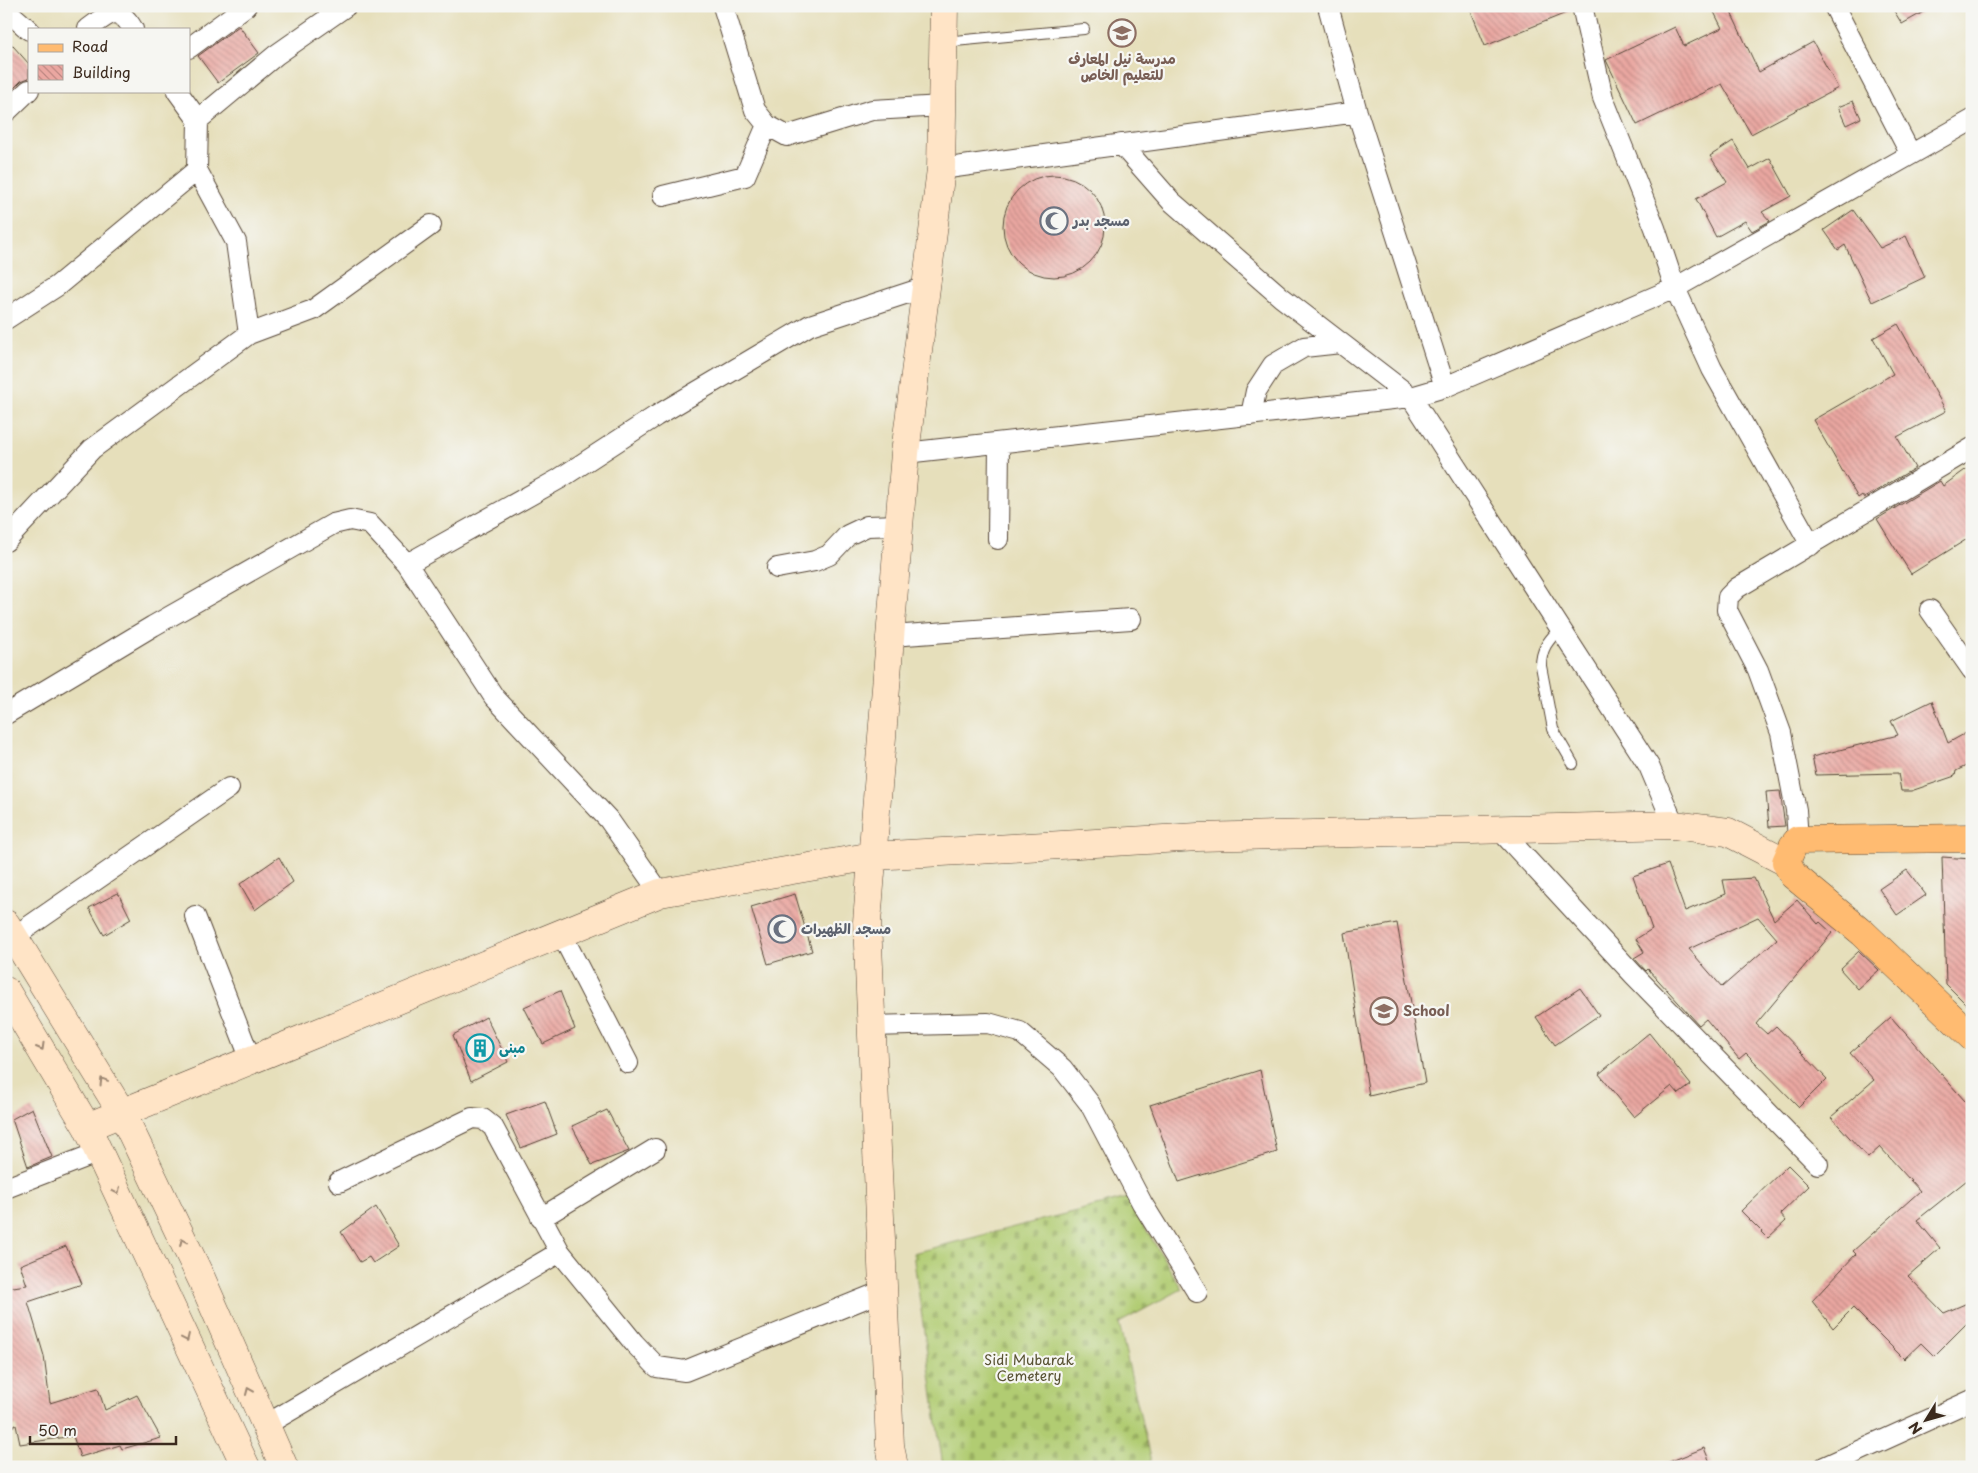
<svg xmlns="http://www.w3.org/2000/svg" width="1978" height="1473" viewBox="0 0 1978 1473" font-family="'Playpen Sans','Playpen Sans Arabic',sans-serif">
<defs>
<pattern id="cemetery-stones" width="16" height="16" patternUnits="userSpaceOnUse" patternTransform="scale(1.25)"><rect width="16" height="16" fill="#b1cc72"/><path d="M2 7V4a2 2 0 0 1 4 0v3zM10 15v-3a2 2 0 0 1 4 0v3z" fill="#99af62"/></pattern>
<pattern id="building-back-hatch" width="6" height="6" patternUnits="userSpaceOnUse" patternTransform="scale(1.25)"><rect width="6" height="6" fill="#eaa7a1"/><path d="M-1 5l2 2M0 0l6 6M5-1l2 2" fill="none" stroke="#bf8883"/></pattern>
</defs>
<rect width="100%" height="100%" fill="#f6f6f2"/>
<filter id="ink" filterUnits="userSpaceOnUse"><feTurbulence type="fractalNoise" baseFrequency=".02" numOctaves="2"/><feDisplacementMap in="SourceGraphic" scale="10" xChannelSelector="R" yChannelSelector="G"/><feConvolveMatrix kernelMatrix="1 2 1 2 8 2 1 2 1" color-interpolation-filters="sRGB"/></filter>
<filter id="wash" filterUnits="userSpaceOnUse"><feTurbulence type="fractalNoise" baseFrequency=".0096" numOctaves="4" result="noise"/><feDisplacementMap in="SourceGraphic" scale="20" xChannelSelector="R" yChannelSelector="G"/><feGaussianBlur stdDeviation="1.12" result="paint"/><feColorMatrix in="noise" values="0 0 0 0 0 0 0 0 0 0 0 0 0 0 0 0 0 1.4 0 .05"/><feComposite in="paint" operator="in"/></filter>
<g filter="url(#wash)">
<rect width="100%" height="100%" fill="#e6dfbb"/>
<path fill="url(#cemetery-stones)" stroke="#767b48" d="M1127,1198L1182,1289L1119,1323L1152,1467H943L913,1253Z"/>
<g id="blocks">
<path fill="url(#building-back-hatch)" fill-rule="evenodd" d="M1469,6H1570L1571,11L1485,46Z
M1711,6H1728L1759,72L1813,42L1838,88L1751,134L1722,84L1637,125L1606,60L1675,27L1684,46L1722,28Z
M1891,6H1934L1902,24Z
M239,26L259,53L218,83L198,56Z
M6,38L29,64V78L21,81L13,89L6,80Z
M1853,101L1861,118L1846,125L1838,107Z
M1733,141L1750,169L1770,158L1791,196L1762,212L1770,221L1752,231L1745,221L1716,237L1696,199L1727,182L1710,156Z
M1003 226a51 51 0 1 1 102 0a51 51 0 1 1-102 0Z
M1853,210L1880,248L1906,236L1925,277L1872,302L1845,245L1838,250L1824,230Z
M1898,324L1946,411L1897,437L1915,468L1864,498L1862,495L1858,498L1813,420L1893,374L1873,338Z
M1972,465V536L1911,574L1877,519L1940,481L1943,486Z
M1932,701L1948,743L1966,733L1972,763L1956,771L1955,776L1911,791H1901L1898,773L1816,775L1812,757L1898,735L1891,721Z
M1780,791L1785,826L1769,827L1766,792Z
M279,857L293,882L255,910L240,884Z
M1942,857L1972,859V1010L1946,984Z
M1668,864L1685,911L1726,894L1723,880L1754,878L1774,920L1797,900L1818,924L1820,922L1832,933L1756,1024L1767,1034L1776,1026L1827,1079L1799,1107L1746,1053L1739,1059L1706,1019L1699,1025L1648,969L1646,971L1634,958L1644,952L1636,939L1652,929L1633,876ZM1758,917L1777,939L1722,987L1689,949Z
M1907,870L1926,895L1897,915L1879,889Z
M118,893L131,919L104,935L89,908Z
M795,894L812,951L768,964L751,907Z
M1397,923L1425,1083L1369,1096L1344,933Z
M1859,951L1879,970L1858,989L1840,969Z
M1580,988L1599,1015L1555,1045L1536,1017Z
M560,991L575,1029L543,1044L524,1007Z
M486,1017L508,1062L471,1081L453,1035Z
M1891,1017L1972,1109V1176L1917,1220L1940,1248L1908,1276L1944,1313L1972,1301V1318L1934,1356L1921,1343L1904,1359L1853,1308L1833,1328L1812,1301L1856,1254L1853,1251L1920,1191L1880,1147L1868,1158L1831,1117L1874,1080L1850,1053Z
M1649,1033L1691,1085L1679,1094L1672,1086L1634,1117L1599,1074Z
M1260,1070L1277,1152L1179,1182L1150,1105Z
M545,1101L557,1134L521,1148L506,1115Z
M32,1108L52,1157L28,1167L12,1119Z
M607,1110L629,1151L592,1165L572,1126Z
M1788,1165L1809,1186L1780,1214L1786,1221L1768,1238L1741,1211Z
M376,1207L399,1246L373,1263L369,1257L360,1262L341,1232Z
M66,1246L82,1284L28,1302L44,1356L50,1403L98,1388L105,1410L137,1395L161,1438L122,1449L120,1445L80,1457L73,1436L20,1444L16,1425L6,1429V1288L27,1285L20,1265Z
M1704,1448L1712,1467H1659V1466Z"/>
</g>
</g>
<g filter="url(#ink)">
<use href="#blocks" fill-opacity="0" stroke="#554536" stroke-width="1"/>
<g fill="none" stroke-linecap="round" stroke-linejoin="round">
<g stroke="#554536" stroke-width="12">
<path id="lane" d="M944,42L1084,29
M1560,628C1549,640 1541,648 1541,666L1553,729L1573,764"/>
</g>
<g stroke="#554536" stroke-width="22">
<path id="street" d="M723,6L755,110L767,125L787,136L872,110L943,106
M1328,6L1357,112L1445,387
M1582,6L1603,98L1655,228L1675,288L1712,369L1811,545
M1834,6L1910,153
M6,10L29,30
M88,29C108,15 117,2 133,29
M189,48L246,6
M6,112L29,90
M198,120L276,55L346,6
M1121,144L1171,201L1281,297L1411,397L1649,766L1674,825
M941,169L1357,112
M663,196L745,176L767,125
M6,319L57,286L197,170
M249,334L313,310L431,225
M1251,415L1256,391L1273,365L1304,347L1341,343
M905,453L1411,397L1445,387L1675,288L1972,120
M998,539L999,443
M6,541L92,449L249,334L236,242L197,170L198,120L177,91
M407,564L559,479L656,416L810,325L926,287
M777,568L815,561L829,555L848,535L867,526L900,525
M1930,610L1972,670
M891,636L1131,619
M6,714L153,626L333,524L350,520L370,524L407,564L494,697L609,820L660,893
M1500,830L1633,974L1818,1164
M1798,840L1796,810L1781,733L1758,670L1727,610L1728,597L1737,588L1972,448
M195,916L251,1060
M561,933L628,1063
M15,936L229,788
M871,1026L988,1023L1020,1032L1062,1068L1090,1104L1142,1203L1197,1292
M339,1182L472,1118L483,1119L493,1127L560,1252L634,1343L657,1367L685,1371L883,1291
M6,1188L99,1152
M541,1218L655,1149
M264,1426L560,1252
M1824,1467L1972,1400"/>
</g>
<g stroke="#554536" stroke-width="29">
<path id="secondary" d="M6,924L122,1113L202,1280L284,1467
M6,991L87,1127L246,1467
M87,1127L660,893L873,856L1198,837L1674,825L1728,832L1786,862
M894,1467L890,1445L867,922L905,453L941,169L944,6"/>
</g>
<g stroke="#554536" stroke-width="29">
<path id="primary" d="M1972,838L1798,840L1793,846L1786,862L1793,875L1863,933L1972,1037"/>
</g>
<use href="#lane" stroke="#fff" stroke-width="10"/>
<use href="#street" stroke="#fff" stroke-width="20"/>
<use href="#secondary" stroke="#ffe4c6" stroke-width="28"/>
<use href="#primary" stroke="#ffbb71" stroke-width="28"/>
</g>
<defs><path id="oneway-chevron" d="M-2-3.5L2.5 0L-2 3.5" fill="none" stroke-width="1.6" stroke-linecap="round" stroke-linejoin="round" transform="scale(1.25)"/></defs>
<g stroke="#9d8772">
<use href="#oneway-chevron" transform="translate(41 1047) rotate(60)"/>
<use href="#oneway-chevron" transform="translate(103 1081) rotate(-121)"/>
<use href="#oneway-chevron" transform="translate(117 1191) rotate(65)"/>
<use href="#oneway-chevron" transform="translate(183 1242) rotate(-115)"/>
<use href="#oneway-chevron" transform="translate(186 1338) rotate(65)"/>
<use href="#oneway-chevron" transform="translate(249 1391) rotate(-113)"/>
</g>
</g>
<defs>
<g id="school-ring" transform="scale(1.4375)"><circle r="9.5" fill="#f6f6f2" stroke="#8d6e63" stroke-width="1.5"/><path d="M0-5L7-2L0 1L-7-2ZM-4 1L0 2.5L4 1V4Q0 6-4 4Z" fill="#8d6e63"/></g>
<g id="mosque-ring" transform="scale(1.4375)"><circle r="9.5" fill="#f6f6f2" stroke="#6b7280" stroke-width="1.5"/><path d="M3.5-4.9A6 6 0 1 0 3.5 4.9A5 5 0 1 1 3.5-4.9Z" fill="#6b7280"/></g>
<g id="building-ring" transform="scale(1.4375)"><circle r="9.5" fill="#f6f6f2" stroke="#0f9aa8" stroke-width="1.5"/><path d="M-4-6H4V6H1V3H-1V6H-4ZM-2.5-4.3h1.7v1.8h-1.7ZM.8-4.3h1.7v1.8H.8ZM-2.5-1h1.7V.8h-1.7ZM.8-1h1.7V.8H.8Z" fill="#0f9aa8"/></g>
</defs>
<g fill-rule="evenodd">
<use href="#school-ring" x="1122" y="33"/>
<use href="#mosque-ring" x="1054" y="221"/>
<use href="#mosque-ring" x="782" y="929"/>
<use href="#school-ring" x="1384" y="1011"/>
<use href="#building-ring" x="480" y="1048"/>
</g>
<g text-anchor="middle" stroke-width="4.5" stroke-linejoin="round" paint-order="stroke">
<g font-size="14" font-weight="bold" fill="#785e54" stroke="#f6f6f2">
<text x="1122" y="64">مدرسة نيل المعارف<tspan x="1122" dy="16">للتعليم الخاص</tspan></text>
<text x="1403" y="1016" text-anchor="start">School</text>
</g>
<g font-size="14" font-weight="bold" fill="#5b616d" stroke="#f6f6f2" text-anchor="start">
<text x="1073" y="226">مسجد بدر</text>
<text x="801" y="934">مسجد الظهيرات</text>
</g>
<g font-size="14" font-weight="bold" fill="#0d838f" stroke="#f6f6f2" text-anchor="start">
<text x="499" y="1053">مبنى</text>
</g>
<g font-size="14" fill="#585233" stroke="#f6f6f2">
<text x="1029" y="1365">Sidi Mubarak<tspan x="1029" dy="16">Cemetery</tspan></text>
</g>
</g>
<rect width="1978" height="1473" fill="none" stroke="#f6f6f2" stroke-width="25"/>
<rect x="28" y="28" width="162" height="65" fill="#f6f6f2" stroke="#aba49d"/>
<rect x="38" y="44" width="25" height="8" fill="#ffbb71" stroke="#aba49d"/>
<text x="72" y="52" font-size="15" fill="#3b2a1e">Road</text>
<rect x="38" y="65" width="25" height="15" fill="url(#building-back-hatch)" stroke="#aba49d"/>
<text x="72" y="78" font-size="15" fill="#3b2a1e">Building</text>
<g transform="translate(1926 1420) rotate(233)" stroke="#f6f6f2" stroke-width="4" paint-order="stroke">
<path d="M0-4L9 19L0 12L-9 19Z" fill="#3b2a1e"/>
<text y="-8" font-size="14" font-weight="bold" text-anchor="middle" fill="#3b2a1e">N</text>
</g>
<path d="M30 1436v8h146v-8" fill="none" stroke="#3b2a1e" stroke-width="2.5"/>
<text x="38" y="1436" font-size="15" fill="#3b2a1e" stroke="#f6f6f2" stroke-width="4" paint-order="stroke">50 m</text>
</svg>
